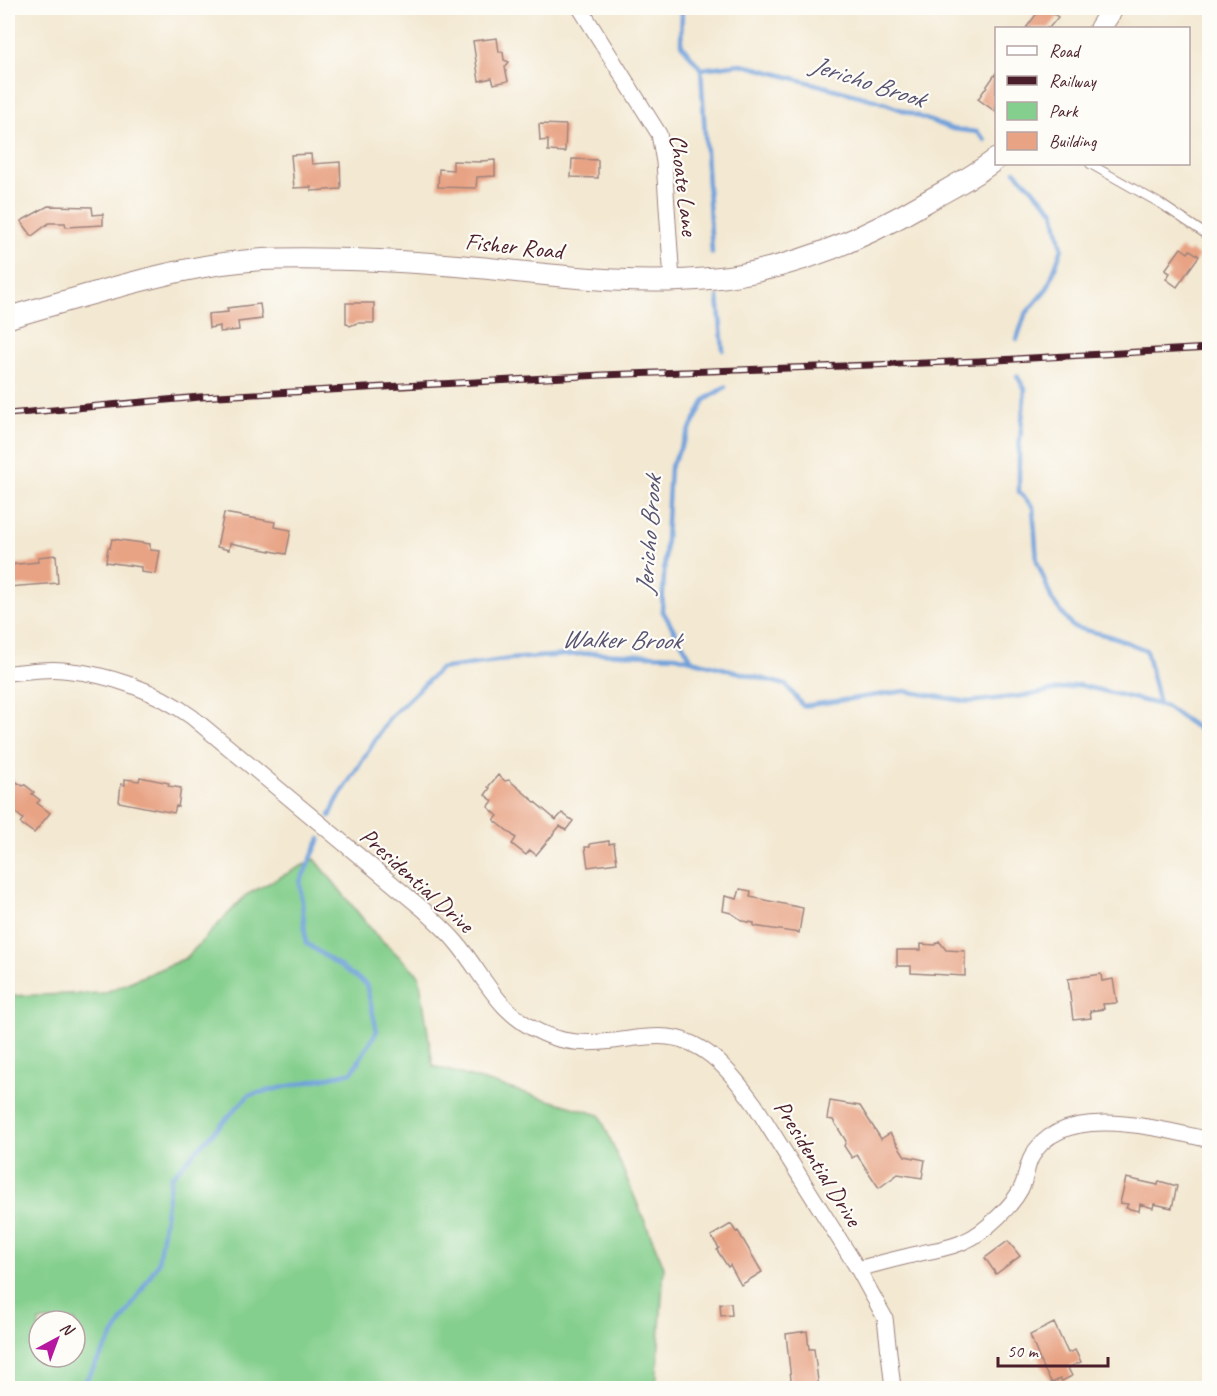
<svg xmlns="http://www.w3.org/2000/svg" width="1217" height="1396" viewBox="0 0 1217 1396" font-family="Caveat,sans-serif">
<rect width="100%" height="100%" fill="#fdfcf7"/>
<filter id="ink" filterUnits="userSpaceOnUse"><feTurbulence type="fractalNoise" baseFrequency=".0167" numOctaves="2"/><feDisplacementMap in="SourceGraphic" scale="12" xChannelSelector="R" yChannelSelector="G"/><feConvolveMatrix kernelMatrix="1 2 1 2 8 2 1 2 1" color-interpolation-filters="sRGB"/></filter>
<filter id="wash" filterUnits="userSpaceOnUse"><feTurbulence type="fractalNoise" baseFrequency=".008" numOctaves="4" result="noise"/><feDisplacementMap in="SourceGraphic" scale="24" xChannelSelector="R" yChannelSelector="G"/><feGaussianBlur stdDeviation="1.35" result="paint"/><feColorMatrix in="noise" values="0 0 0 0 0 0 0 0 0 0 0 0 0 0 0 0 0 1.4 0 .05"/><feComposite in="paint" operator="in"/></filter>
<g filter="url(#wash)">
<rect width="100%" height="100%" fill="#f3e8d1"/>
<path fill="#84cf8d" stroke="#67775c" stroke-width="1.5" fill-rule="evenodd" d="M315,859L375,934L419,975L433,1066L600,1115L664,1267L656,1388H8V996L104,993L186,958L246,895ZM39,1321H75V1357H39Z"/>
<g fill="none" stroke-linecap="round" stroke-linejoin="round">
<path stroke="#70a0da" stroke-width="4.5" d="M680,8L682,10L681,44L701,69L741,64L878,101L952,129L977,132L985,140
M701,69L712,253
M1015,171L1054,211L1062,248L1048,287L1025,315L1017,339
M718,297L723,350
M1017,376L1025,389L1019,450V492L1033,507L1037,561L1052,600L1073,627L1113,637L1146,650L1159,704
M692,660L662,610L670,468L705,400L725,387
M330,816L336,802L389,718L440,669L510,659L595,653L676,656L786,685L803,706L905,691L969,702L1030,695L1079,685L1165,706L1210,737
M81,1388L158,1263L171,1177L249,1095L352,1072L377,1031L366,984L306,943L300,882L320,839"/>
</g>
<g id="blocks">
<path fill="#e8a384" d="M1041,8H1056L1052,13L1058,17L1049,28H1026Z
M497,38L499,52H503L504,60L509,62L505,67L508,81L494,84L492,78L479,81L473,41Z
M996,73V112L978,99Z
M539,124L566,125L565,152L548,151V140L540,141Z
M311,154L312,164L340,162L341,189L311,191V187L294,188L291,155Z
M572,159L598,160V178L571,177Z
M495,160V176L477,177L476,188L438,187L439,169L453,170V161L481,162V161Z
M48,206L92,207L93,215L103,214V225L66,227L65,223H49L32,236L21,221Z
M1181,248L1188,253L1190,250L1199,256L1177,287L1166,279L1170,273L1165,270Z
M346,303H374V323H357L350,326L346,323Z
M260,304L262,319L238,322L239,330L220,332V326L209,328L208,314L228,312L227,308Z
M224,513L275,522L274,527L291,530L286,554L230,543L229,550L217,547Z
M112,539L150,544V550L160,551L156,574L141,572V567L106,562L108,548H110Z
M56,555L58,583L8,587V565L38,562V557Z
M498,775L505,781L509,780L556,820L562,813L573,821L566,830L560,826L536,855L530,850L526,855L512,844L516,838L494,820L498,816L488,807L493,801L485,795L490,788L488,787Z
M8,777L23,786L25,785L34,792L32,794L40,800L37,803L50,813L34,833L20,823L23,819L8,806Z
M140,777L169,783L168,786L181,788L178,807L176,806L174,813L119,802L121,784L125,785V779L139,781Z
M609,841V844L614,843L617,863L588,867L585,847H590V844Z
M740,889L751,891L750,897L803,908L799,933L754,926V923L743,921L731,913L723,911L725,896L737,899Z
M939,941L946,950L965,951V976L911,973V966H897V950H921V944L935,945Z
M1101,974L1102,981L1113,979L1117,1003L1103,1004L1104,1009L1090,1011L1091,1018L1073,1020L1068,979Z
M830,1101L860,1106L881,1139L890,1133L905,1156L925,1160L922,1178L898,1174L879,1188L857,1155L852,1158L844,1146L846,1141L833,1120L827,1119Z
M1126,1178L1158,1185L1159,1181L1177,1186L1172,1208L1154,1204L1153,1208L1140,1204L1139,1211L1126,1208L1128,1204L1120,1203Z
M731,1224L736,1232L738,1231L762,1272L741,1285L730,1265L728,1267L717,1250L719,1248L711,1236Z
M1008,1241L1020,1256L996,1274L985,1258Z
M731,1303L732,1315L721,1316L720,1304Z
M1054,1323L1068,1353L1075,1350L1081,1362L1068,1368L1072,1376L1062,1381L1060,1379L1052,1383L1042,1366L1030,1335Z
M807,1331L809,1349H814L819,1389H792L786,1334Z"/>
</g>
</g>
<g filter="url(#ink)">
<use href="#blocks" fill-opacity="0" stroke="#9e847e" stroke-width="1.5"/>
<g fill="none" stroke-linecap="round" stroke-linejoin="round">
<g stroke="#9e847e" stroke-width="10">
<path id="lane" d="M1090,164L1161,204L1210,237"/>
</g>
<g stroke="#9e847e" stroke-width="17">
<path id="street" d="M580,8L659,134L664,162L672,281
M8,673C26,672 45,668 63,670C108,674 155,690 192,717L424,910C435,921 447,931 456,942C486,978 497,1013 542,1033C565,1044 589,1044 613,1041C631,1039 650,1035 668,1037C707,1041 734,1076 755,1105L858,1269L885,1318L893,1388
M858,1269C879,1263 900,1258 921,1253C935,1250 952,1248 965,1241C984,1233 1016,1203 1023,1184C1026,1176 1027,1166 1031,1158C1060,1100 1160,1129 1210,1140"/>
</g>
<g stroke="#9e847e" stroke-width="23">
<path id="secondary" d="M1100,28L1113,8
M8,318C35,309 63,302 91,294C152,277 215,260 278,259C340,258 402,261 463,266C549,274 628,287 715,278C789,270 862,240 926,202C950,188 975,176 996,159"/>
</g>
<use href="#lane" stroke="#fff" stroke-width="8"/>
<use href="#street" stroke="#fff" stroke-width="15"/>
<use href="#secondary" stroke="#fff" stroke-width="21"/>
<g stroke="#4a1f2b" stroke-width="7">
<path id="rail" d="M8,414L200,397L602,375L979,361L1210,348"/>
</g>
<use href="#rail" stroke="#fdfcf7" stroke-width="4.5" stroke-dasharray="14" stroke-linecap="butt"/>
</g>
</g>
<g text-anchor="middle" stroke-width="4.5" stroke-linejoin="round" paint-order="stroke">
<g font-size="24" fill="#4a1f2b" stroke="#fdfcf7">
<text transform="translate(684 185) rotate(83)" y="8">Choate Lane</text>
<text transform="translate(514 246) rotate(6)" y="8">Fisher Road</text>
<text transform="translate(417 880) rotate(42)" y="8">Presidential Drive</text>
<text transform="translate(818 1163) rotate(58)" y="8">Presidential Drive</text>
</g>
<g font-size="26" font-style="italic" fill="#595371" stroke="#fdfcf7">
<text transform="translate(868 81) rotate(18)" y="9">Jericho Brook</text>
<text transform="translate(648 535) rotate(-86)" y="9">Jericho Brook</text>
<text transform="translate(621 639) rotate(1)" y="9">Walker Brook</text>
</g>
</g>
<rect width="1217" height="1396" fill="none" stroke="#fdfcf7" stroke-width="30"/>
<rect x="995" y="27" width="195" height="138" fill="#fdfcf7" stroke="#b5a4a5" stroke-width="1.5"/>
<rect x="1007" y="46" width="30" height="9" fill="#ffffff" stroke="#b5a4a5" stroke-width="1.5"/>
<text x="1049" y="57" font-size="18" fill="#4a1f2b">Road</text>
<rect x="1007" y="76" width="30" height="9" fill="#4a1f2b" stroke="#b5a4a5" stroke-width="1.5"/>
<text x="1049" y="87" font-size="18" fill="#4a1f2b">Railway</text>
<rect x="1007" y="102" width="30" height="18" fill="#84cf8d" stroke="#b5a4a5" stroke-width="1.5"/>
<text x="1049" y="117" font-size="18" fill="#4a1f2b">Park</text>
<rect x="1007" y="132" width="30" height="18" fill="#e8a384" stroke="#b5a4a5" stroke-width="1.5"/>
<text x="1049" y="147" font-size="18" fill="#4a1f2b">Building</text>
<g transform="translate(57 1339) rotate(41)"><circle r="28" fill="#fdfcf7" stroke="#b5a4a5" stroke-width="1.5"/>
<path d="M0-4.5L10 22L0 15L-10 22Z" fill="#b5179e"/>
<text y="-9" font-size="16" font-weight="bold" text-anchor="middle" fill="#4a1f2b">N</text>
</g>
<path d="M998 1357v9h110v-9" fill="none" stroke="#4a1f2b" stroke-width="3"/>
<text x="1007" y="1357" font-size="18" fill="#4a1f2b" stroke="#fdfcf7" stroke-width="4.5" paint-order="stroke">50 m</text>
</svg>
